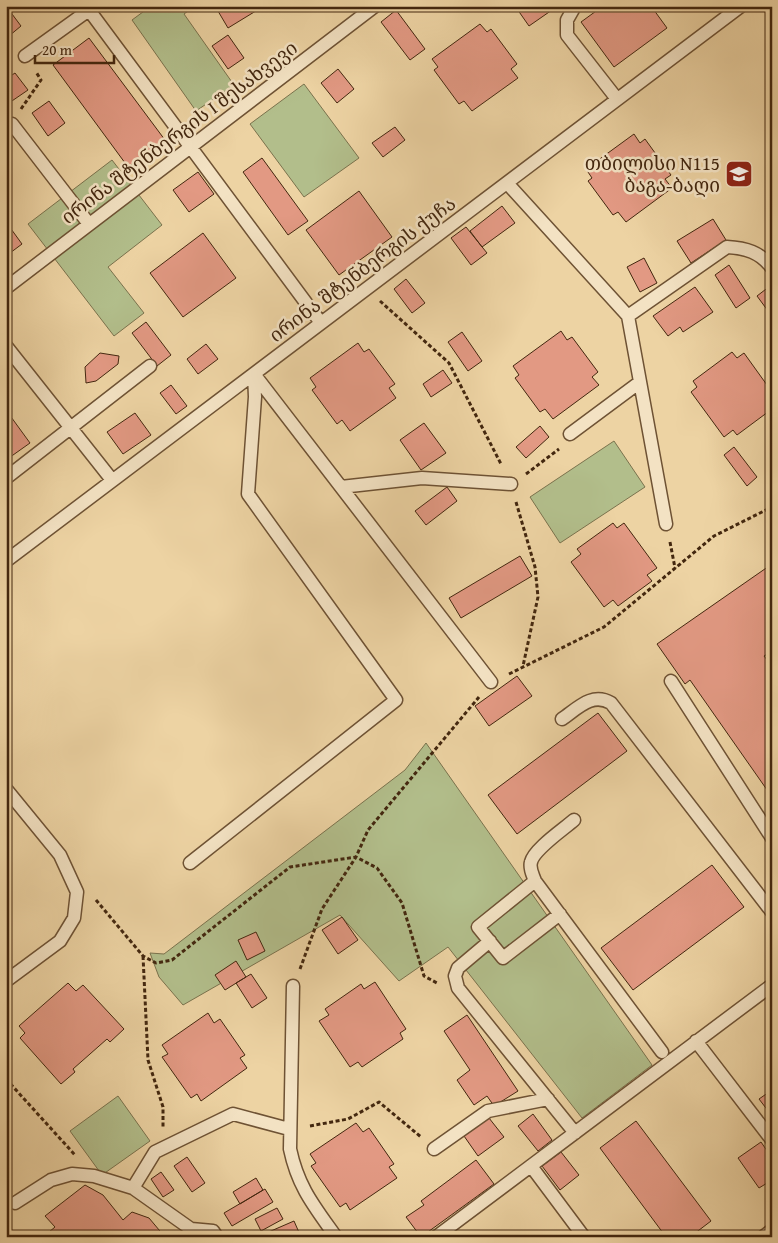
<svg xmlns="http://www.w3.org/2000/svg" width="778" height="1243" viewBox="0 0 778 1243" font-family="'Gentium Book Plus','Noto Serif Georgian',serif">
<rect width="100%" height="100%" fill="#edd3a3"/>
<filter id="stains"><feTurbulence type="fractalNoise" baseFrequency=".004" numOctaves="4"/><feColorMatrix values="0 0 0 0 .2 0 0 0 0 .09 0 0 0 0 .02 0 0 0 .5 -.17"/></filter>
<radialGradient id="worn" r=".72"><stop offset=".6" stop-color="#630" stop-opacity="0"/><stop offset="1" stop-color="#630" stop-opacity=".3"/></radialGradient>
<path fill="#b2be8b" stroke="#7a724d" d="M151,6H195L184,14L234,85L196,111L132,20Z
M304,84L359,158L304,197L250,124Z
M112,160L162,225L108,267L144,313L114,336L28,224Z
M614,441L645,487L560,543L530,497Z
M426,743L652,1065L582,1118L448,947L399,981L340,915L183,1005L159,977L150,953L164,954L405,770Z
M118,1096L150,1141L102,1175L70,1131Z"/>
<path fill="#e29983" stroke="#43270f" d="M6,6L21,26L9,36L6,33Z
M215,6H264L228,28Z
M515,6H550L552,10L529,26Z
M603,6H651L667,28L614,67L581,22Z
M396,10L425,49L410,60L381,22Z
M480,24L487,32L491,29L517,64L511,69L518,78L472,111L464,101L459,104L434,70L438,67L432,59Z
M228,35L244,58L228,69L212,46Z
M89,38L165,140L128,167L53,65Z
M338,69L354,89L337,103L321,83Z
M15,73L28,90L6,105V79Z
M49,101L65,123L48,136L32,113Z
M395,127L405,140L383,157L372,143Z
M634,134L640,143L645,139L671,175L665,179L672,188L626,222L618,212L613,215L588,181L592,178L586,169Z
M262,158L308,221L288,235L243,172Z
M198,172L214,194L189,212L173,190Z
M359,191L392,237L339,275L306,230Z
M502,206L515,223L482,247L470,231Z
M713,219L726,240L691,263L677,241Z
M6,222L22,244L6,256Z
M466,227L487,253L471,265L451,238Z
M203,233L236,278L183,317L150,273Z
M644,258L657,283L640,292L627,267Z
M729,265L750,298L736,308L715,275Z
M406,279L425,303L412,313L394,289Z
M770,286L772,288L771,315L757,296Z
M695,287L713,312L683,332L680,327L668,336L653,316Z
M146,322L171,355L157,366L132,333Z
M561,331L567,340L572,337L598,372L592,377L599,385L553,419L545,409L540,412L515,378L519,375L513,366Z
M462,332L482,361L468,371L448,342Z
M358,343L364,352L369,349L395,384L389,388L396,398L350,431L342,420L337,424L312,390L316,387L310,378Z
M206,344L218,359L198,374L187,359Z
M732,352L737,358L744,353L772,392V402L768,405L772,409L737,435L733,430L724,437L691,392L697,387L693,381Z
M100,353L119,356L118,364L96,381L86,383L85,367Z
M443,370L452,383L431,397L423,384Z
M171,385L187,406L176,414L160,393Z
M6,410L30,443L6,460Z
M135,413L151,435L123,454L107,432Z
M424,423L446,453L421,470L400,440Z
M540,426L549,437L526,458L516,447Z
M734,447L757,477L747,486L724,455Z
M447,487L457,501L426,525L415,511Z
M613,523L617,528L624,523L657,568L647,575L652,581L618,606L613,600L604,607L571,562L581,554L577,549Z
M520,556L532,576L461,618L449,598Z
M772,564V651L764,656L772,666V797L690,680L685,684L657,644Z
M517,676L532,696L489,726L475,706Z
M598,713L627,751L517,834L488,795Z
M712,865L744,907L633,990L601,948Z
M342,917L358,940L338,954L322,930Z
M256,932L265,951L247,960L238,940Z
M236,961L246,977L225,990L215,975Z
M251,974L267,998L252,1008L236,983Z
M375,982L406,1029L400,1033L403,1039L362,1067L358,1062L350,1067L319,1021L329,1015L325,1009L361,984L364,989Z
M68,983L76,991L83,985L124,1029L110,1042L107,1039L73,1069L75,1072L61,1084L20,1038L25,1033L19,1026Z
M208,1013L214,1023L220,1019L245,1055L240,1058L247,1068L201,1101L197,1094L191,1098L162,1057L168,1054L162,1045Z
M467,1015L518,1091L494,1106L487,1096L474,1105L457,1080L470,1070L444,1031Z
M772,1090V1116L759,1099Z
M533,1114L552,1140L538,1151L518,1126Z
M489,1118L504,1137L478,1156L464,1136Z
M636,1121L711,1221L690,1237H666L600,1148Z
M356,1123L363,1132L369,1128L394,1164L389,1167L397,1178L350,1210L346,1203L340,1207L311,1166L316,1163L310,1154Z
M761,1142L772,1158V1180L759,1188L738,1158Z
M561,1152L579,1175L560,1190L542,1166Z
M187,1157L205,1183L192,1192L174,1166Z
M476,1160L494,1184L421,1237L406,1217L424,1205L421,1201Z
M161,1172L174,1190L163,1197L151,1179Z
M256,1178L263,1190L240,1204L233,1192Z
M85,1185L103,1195L123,1220L132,1212L149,1218L165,1237H53L49,1232L55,1227L45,1216Z
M265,1189L273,1202L232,1226L224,1213Z
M277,1208L283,1219L261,1231L255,1219Z
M294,1221L301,1237H265L264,1234Z"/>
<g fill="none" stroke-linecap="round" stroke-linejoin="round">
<g stroke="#6e5234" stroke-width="15">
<path id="service" d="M86,6L321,323
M575,6L567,20V35L617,99
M25,56L89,10
M12,124L89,224
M507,183L628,316L727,247C746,248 760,252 772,268
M6,288L375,6
M628,316L666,524
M6,346L112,480
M254,374L491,682
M570,434L640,382
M6,478L150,366
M341,487L422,478L511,484
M6,561L741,6
M671,681L772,838
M562,719C578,708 592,692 611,703L772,912
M6,789L60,855L77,892L74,918L60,941L6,981
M574,820C564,829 534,849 531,862C529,869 533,875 535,881L662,1052
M190,863L396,700L248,494L255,397L254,374
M535,881L478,927L503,958L560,914
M490,941L458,968L455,976L458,988L575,1133
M293,986L290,1149C298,1187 314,1206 336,1237
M696,1041L772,1140
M434,1149L488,1111L548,1099
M531,1166L584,1237
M133,1188L155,1152L233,1114L289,1129
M15,1203L51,1180L72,1174L94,1176L133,1188L191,1229L213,1231L217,1237
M436,1237L772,985
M763,1237L772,1230"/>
</g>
<path stroke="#43270f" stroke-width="3" stroke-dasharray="4 2.5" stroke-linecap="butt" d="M21,109L41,80L36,72
M380,301L449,363L501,464
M526,474L559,449
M516,502L535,567L538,597L523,666
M670,542L675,568
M509,674L604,627L714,536L772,507
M96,900L143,956L156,963L172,960L290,867L356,857L377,868L402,903L424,976L437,983
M143,956L148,1060L163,1107V1127
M300,969L322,909L356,857L368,830L479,697
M6,1079L75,1155
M310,1126L348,1119L379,1102L421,1137"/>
<use href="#service" stroke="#f3e2c3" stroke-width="12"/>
</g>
<defs>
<g id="school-square" transform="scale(1.4375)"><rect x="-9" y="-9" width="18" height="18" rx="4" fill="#8f2418" stroke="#f3e2c3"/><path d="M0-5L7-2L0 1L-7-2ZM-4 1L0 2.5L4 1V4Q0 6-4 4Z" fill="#fff"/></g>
</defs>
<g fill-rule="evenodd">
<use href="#school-square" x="739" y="174"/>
</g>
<g text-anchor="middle" stroke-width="5" stroke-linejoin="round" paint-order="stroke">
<g font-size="19" fill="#43270f" stroke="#f3e2c3">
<text transform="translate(179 132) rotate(-37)" y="7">ირინა შტენბერგის I შესახვევი</text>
<text transform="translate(362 269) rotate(-37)" y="7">ირინა შტენბერგის ქუჩა</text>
</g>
<g font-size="19" fill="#43270f" stroke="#f3e2c3" text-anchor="end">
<text x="720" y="170">თბილისი N115<tspan x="720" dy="22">ბაგა-ბაღი</tspan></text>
</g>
</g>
<rect width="778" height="1243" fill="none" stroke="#edd3a3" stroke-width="25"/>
<rect x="8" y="8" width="763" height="1228" fill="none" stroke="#43270f" stroke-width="2.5"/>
<rect x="12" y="12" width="753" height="1218" fill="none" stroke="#43270f"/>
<path d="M35 55v8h79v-8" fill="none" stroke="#43270f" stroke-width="2.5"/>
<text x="42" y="55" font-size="15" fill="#43270f" stroke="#f3e2c3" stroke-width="4" paint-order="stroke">20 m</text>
<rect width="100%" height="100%" filter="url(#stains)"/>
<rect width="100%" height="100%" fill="url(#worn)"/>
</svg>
